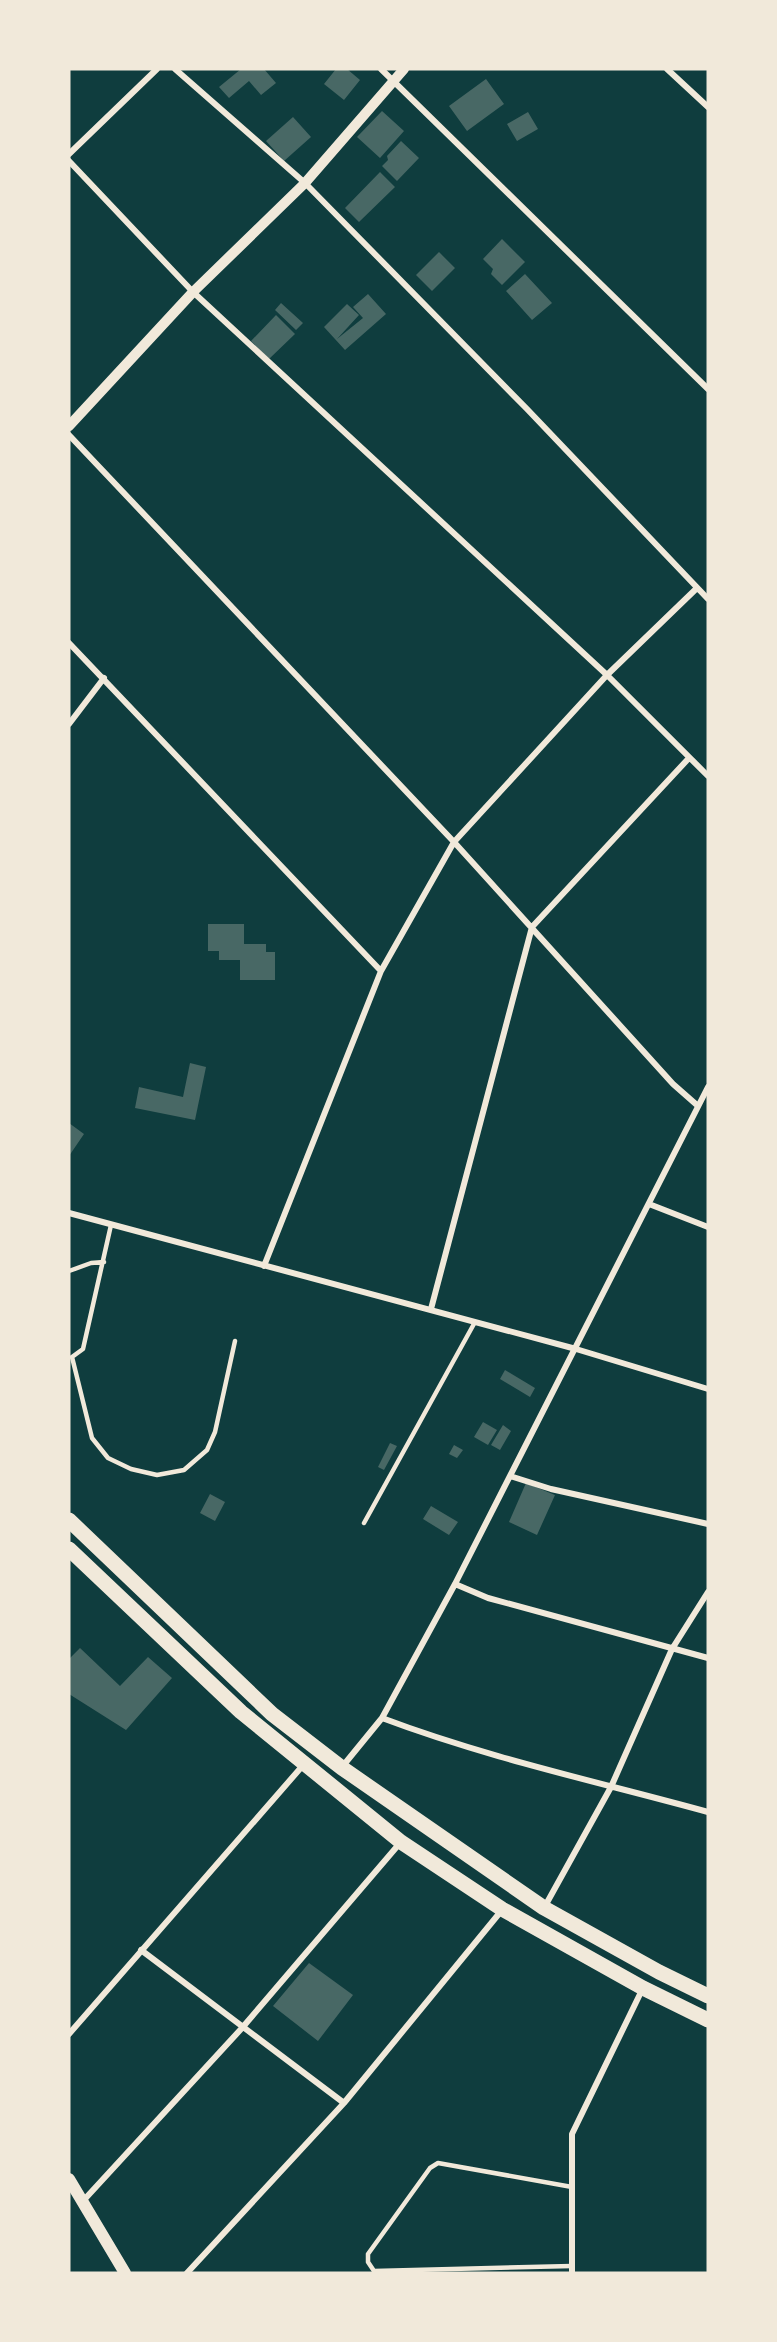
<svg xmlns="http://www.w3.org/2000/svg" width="777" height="2342" viewBox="0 0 777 2342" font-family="'Exo 2',sans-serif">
<rect width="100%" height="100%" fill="#0f3d3e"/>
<path fill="#486865" d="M241,69H264L276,83L261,95L249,81L229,98L219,87Z
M336,69H347L360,80L344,100L324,84Z
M486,79L504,104L467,131L449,106Z
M382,111L404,131L380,158L357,137Z
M528,112L538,129L517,141L507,124Z
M293,117L311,137L284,161L266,141Z
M401,141L419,158L397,181L382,166L388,160L387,156Z
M380,172L395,187L359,222L345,208Z
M502,239L525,262L502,285L491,274L493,269L483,259Z
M439,252L455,268L432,291L416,275Z
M525,274L552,303L532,320L506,291Z
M368,294L386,314L345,350L324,327L347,304L359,315L337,339L363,318L353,307Z
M281,303L303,323L296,330L275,310Z
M276,315L295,334L269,359L251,341Z
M208,924H244V944H266V952H275V980H240V960H219V951H208Z
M190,1063L206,1067L195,1120L135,1108L139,1087L183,1097Z
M69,1123L84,1134L69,1156Z
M505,1370L535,1388L530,1397L500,1379Z
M483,1422L497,1430L488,1445L474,1437Z
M503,1425L511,1431L500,1450L491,1445Z
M390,1443L397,1446L384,1470L378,1467Z
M454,1445L463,1450L457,1458L449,1454Z
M526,1483L555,1495L537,1535L509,1522Z
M210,1494L225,1502L215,1521L200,1513Z
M431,1506L458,1522L449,1535L423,1519Z
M80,1648L120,1686L148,1657L172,1678L126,1730L69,1694V1659Z
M309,1963L353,1995L318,2041L273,2006Z"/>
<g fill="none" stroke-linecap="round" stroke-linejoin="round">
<path stroke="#f1e9da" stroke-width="4.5" d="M69,1271L91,1263L104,1262
M72,1357L92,1438L108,1458L131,1469L157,1475L184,1470L207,1450L215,1432L235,1341
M72,1357L83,1349L111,1225
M364,1523L475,1322
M572,2187L438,2163L430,2168L368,2254V2262L374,2271L572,2266"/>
<path stroke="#f1e9da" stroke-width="6" d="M175,69L305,183L527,409L708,599
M381,69L708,389
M667,69L708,107
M69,154L157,69
M69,161L193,292L607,675L708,776
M69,435L454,842L673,1084L698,1106
M69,643L381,971
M69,724L104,678
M649,1204L708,1227
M69,1213L576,1349L708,1389
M264,1266L381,971L454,842L607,675L697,588
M431,1309L532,927L689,758
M510,1476L551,1489L708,1524
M455,1584L488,1598L708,1658
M382,1718C488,1758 599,1782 708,1812
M342,1767L382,1718L455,1584L708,1087
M544,1908L611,1787L672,1649L708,1592
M141,1950L344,2103
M69,2034L305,1763
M83,2201L242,2028L400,1843
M187,2273L344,2103L502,1910
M572,2273V2134L642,1990"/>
<path stroke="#f1e9da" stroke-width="10" d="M69,426L193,292L305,183L404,69"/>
<path stroke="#f1e9da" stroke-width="12" d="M69,2179L125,2273"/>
<path stroke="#f1e9da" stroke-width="15" d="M69,1520L272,1714L342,1768L544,1908L659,1972L708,1996
M69,1549L241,1712L401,1842L502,1909L643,1988L708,2020"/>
</g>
<rect width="777" height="2342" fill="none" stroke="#f1e9da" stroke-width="141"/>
</svg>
